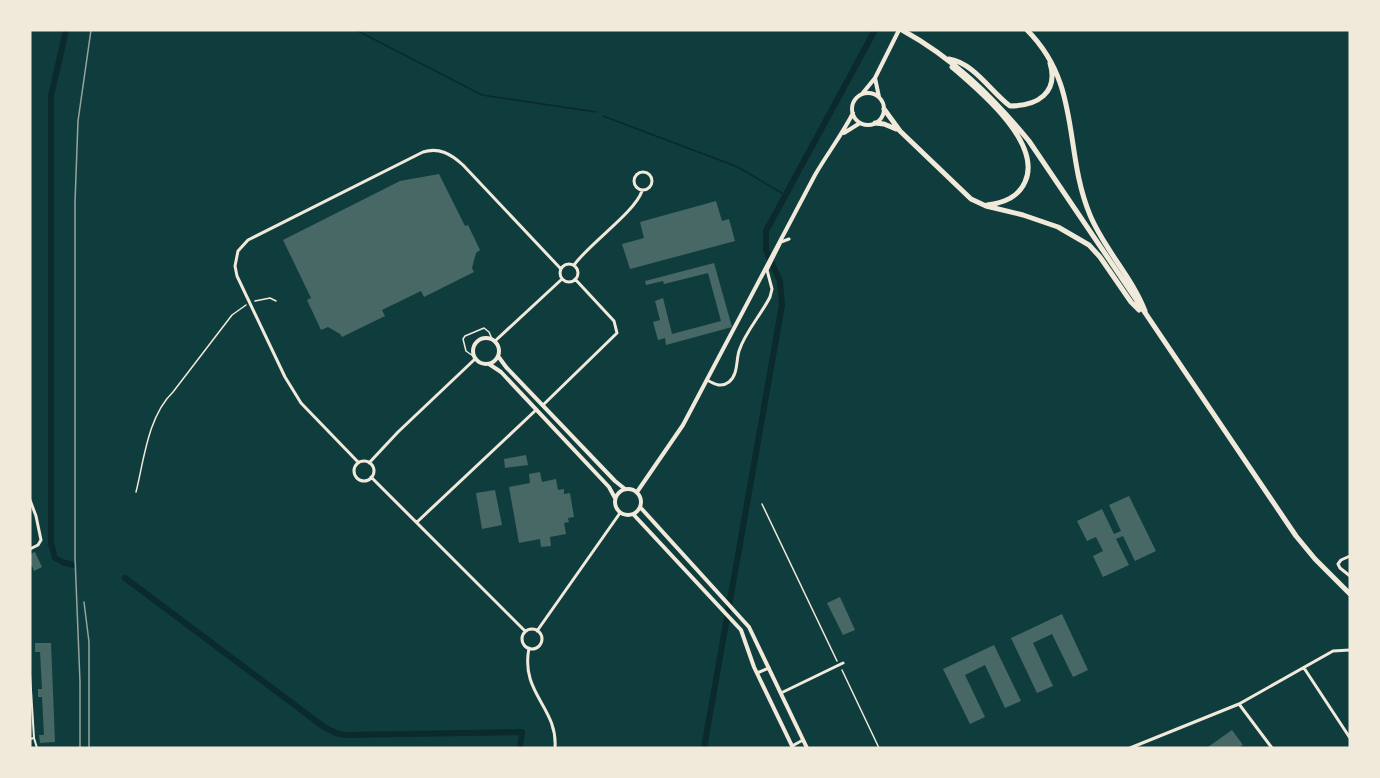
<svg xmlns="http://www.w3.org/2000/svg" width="1380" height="778" viewBox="0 0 1380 778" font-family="Karla,sans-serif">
<rect width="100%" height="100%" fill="#0f3d3e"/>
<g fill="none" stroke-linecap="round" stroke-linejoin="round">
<path stroke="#0a2a2b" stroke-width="1.5" d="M356,30L482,95L596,112
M603,116L738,167L785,195"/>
<path stroke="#0a2a2b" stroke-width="6" d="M66,30L51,96V543L55,558L62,562L73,565
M125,578L324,727L336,733L345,735L522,732L520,748
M704,748L782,305L780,281L766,250V231L875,30"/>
</g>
<path fill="#486865" d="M439,174L465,226L468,225L480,250L476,253L472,268L474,272L424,297L421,291L382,310L385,316L342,337L340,334L328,327L321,330L307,300L311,298L283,240L400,181Z
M716,201L722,221L729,219L735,241L630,269L622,244L644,238L640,222Z
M714,263L732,327L666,345L665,338L658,340L653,322L660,320L655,301L663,298L672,334L721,321L708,273L664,284L663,281L646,285L645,281Z
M526,455L528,465L505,468L504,459Z
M540,472L542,482L556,479L558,490L564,489V494L570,493L574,517L568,518L569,522L564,523L566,534L550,537L551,546L541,547L540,539L519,543L509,487L530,483L529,474Z
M495,490L502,525L482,529L476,493Z
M1129,496L1156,551L1135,561L1123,536L1116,539L1129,565L1103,577L1093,556L1103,551L1096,537L1087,541L1077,521L1102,509L1114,534L1121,531L1109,505Z
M35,552L42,567L34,571L32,566L30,567V554Z
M840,597L855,630L843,635L827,603Z
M1062,614L1088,670L1073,677L1052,634L1033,643L1053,686L1037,693L1011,638Z
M35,643H51L55,742L40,743L39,735H44L42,697H38V689H42L40,652H35Z
M994,645L1021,701L1005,708L985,665L965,675L985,717L970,724L943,669Z
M1232,730L1243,745L1238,748H1209L1208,747Z"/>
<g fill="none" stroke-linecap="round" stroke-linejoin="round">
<path stroke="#f1e9da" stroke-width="1.5" d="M255,301L270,298L276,301
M136,492C144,460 148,416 173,392L232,315L246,305
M762,504L837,661
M842,670L879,748"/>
<path stroke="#f1e9da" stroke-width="1.5" d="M473,356L466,351L463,339L465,336L484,328L489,332L492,339"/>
<path stroke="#f1e9da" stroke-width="2" d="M30,674L34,738L30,739
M34,738L37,748"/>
<path stroke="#f1e9da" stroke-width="3" d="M634 181a9 9 0 1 1 18 0a9 9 0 1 1-18 0Z
M560 273a9 9 0 1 1 18 0a9 9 0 1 1-18 0Z
M574,265C590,243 635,212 642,191
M495,341L562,279
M707,380C714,384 721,388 729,382C738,375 736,361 739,351C745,332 761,315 770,297L772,289L767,270L781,242L789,239
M543,405L617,333L614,321L575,279
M354 471a10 10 0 1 1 20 0a10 10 0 1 1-20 0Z
M358,462L301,403L285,377L237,276L235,266L238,251L248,240L423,152C439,147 451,154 463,165L561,269
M369,463L398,432L475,359
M371,477L525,631
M30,500L36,516L41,540L38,545L30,549
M417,522L536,410
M1350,556L1341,560L1338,564L1340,568L1350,576
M522 639a10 10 0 1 1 20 0a10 10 0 1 1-20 0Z
M537,631L620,513
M529,648C520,694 558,707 555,748
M1304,668L1350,738
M757,673L769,668
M781,693L843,663
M1239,704L1272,748
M792,746L803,740
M1130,748L1239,704L1333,651L1350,650"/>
<path stroke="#f1e9da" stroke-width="4" d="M875,78L879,97
M852 109a16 16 0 1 1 32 0a16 16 0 1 1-32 0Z
M862,94L875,78L899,30
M844,133L860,123
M473 351a13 13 0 1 1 26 0a13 13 0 1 1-26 0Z
M498,356L506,367L615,481L625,489
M489,364L501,372L609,487L615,498
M615 502a13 13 0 1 1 26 0a13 13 0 1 1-26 0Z
M637,492L683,425L815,175C827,154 842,135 853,113
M640,507L749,627L807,748
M633,514L741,630L754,667L793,748"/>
<path stroke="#f1e9da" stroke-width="5" d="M902,30C953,58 992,96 1029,141L1296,536L1315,559L1350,594
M1027,30C1082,85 1063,150 1090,215C1104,249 1132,277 1145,311
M949,59C974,63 991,92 1010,106C1037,106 1059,93 1050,63
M952,67C979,90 1043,143 1025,182C1018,198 1003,203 987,205
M884,109L900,131L971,199L986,206L1023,215L1058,227L1089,245L1100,257L1131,302L1139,310
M875,123L884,124L896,129"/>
<path stroke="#97a49c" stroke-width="1.5" d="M84,602L89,642V748
M80,748V682L75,557V202L78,121L91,30"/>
</g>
<rect width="1380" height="778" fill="none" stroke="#f1e9da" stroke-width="63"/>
</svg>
